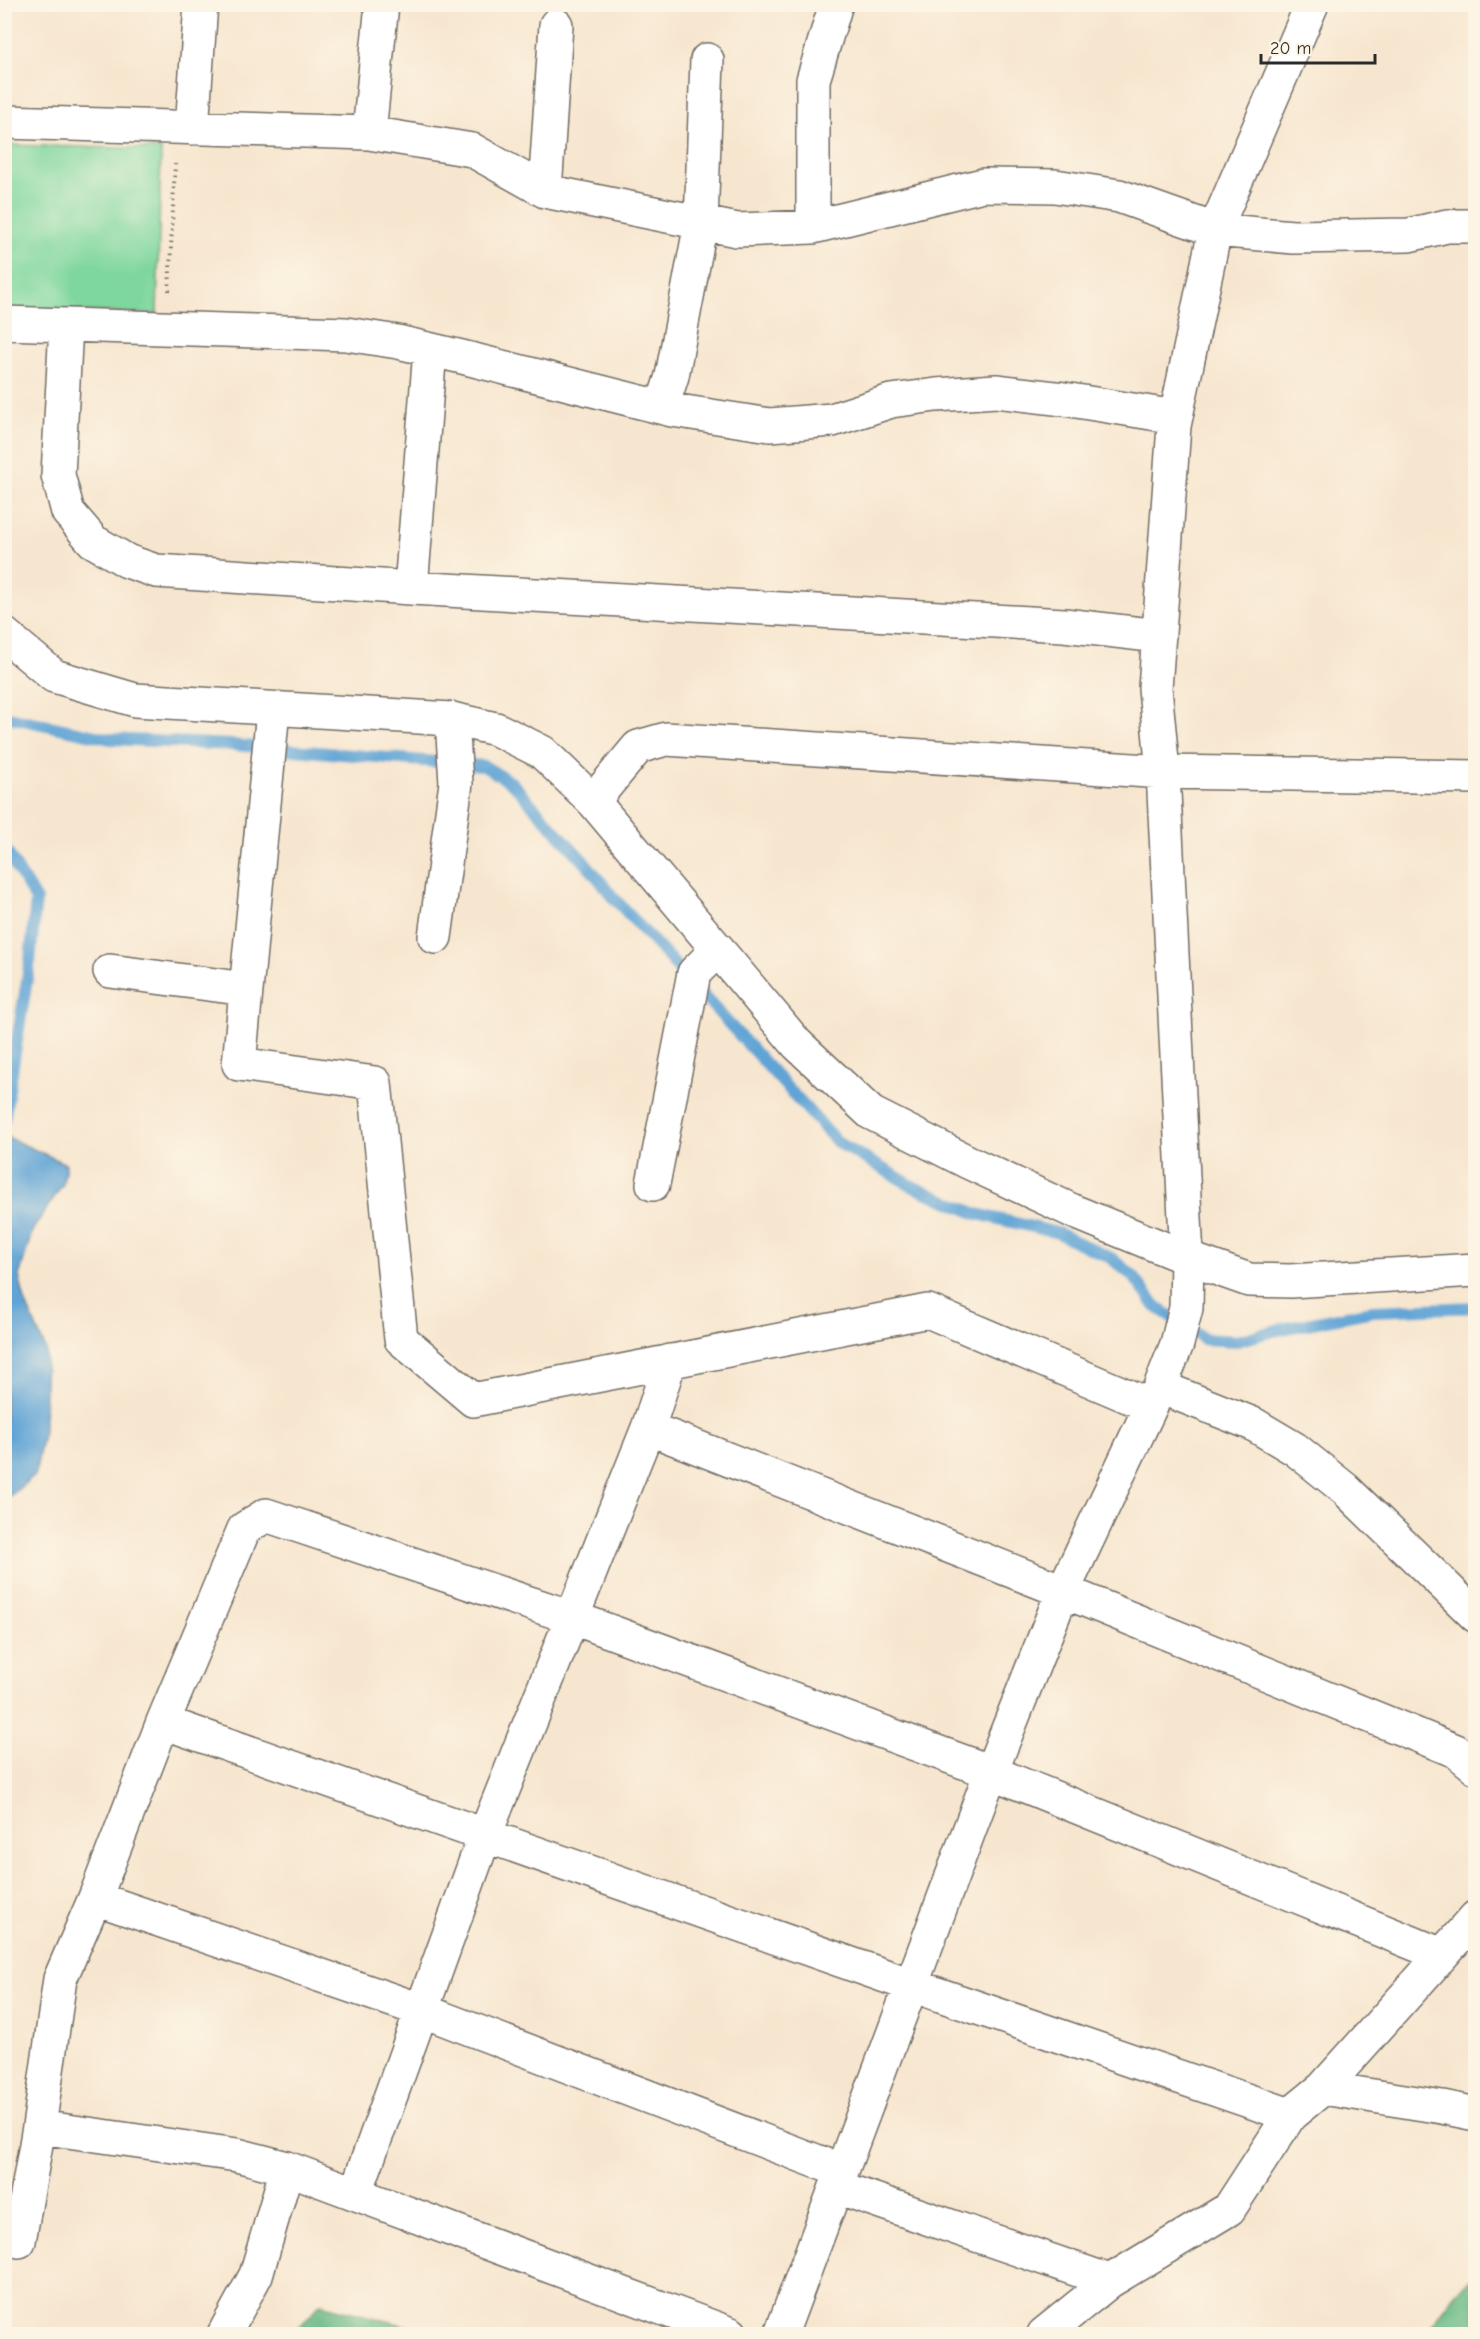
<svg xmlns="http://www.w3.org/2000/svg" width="1480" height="2339" viewBox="0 0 1480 2339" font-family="'Comic Neue',sans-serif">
<rect width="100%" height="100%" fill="#fcf5e5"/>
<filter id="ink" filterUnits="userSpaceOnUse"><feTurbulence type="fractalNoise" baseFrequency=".0167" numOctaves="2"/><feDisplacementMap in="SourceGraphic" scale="12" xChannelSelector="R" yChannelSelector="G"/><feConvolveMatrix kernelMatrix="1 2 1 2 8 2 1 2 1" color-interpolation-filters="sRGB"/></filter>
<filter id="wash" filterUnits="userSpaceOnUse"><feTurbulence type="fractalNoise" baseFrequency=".008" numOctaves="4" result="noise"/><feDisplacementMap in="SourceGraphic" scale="24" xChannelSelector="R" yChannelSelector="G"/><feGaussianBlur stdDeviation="1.35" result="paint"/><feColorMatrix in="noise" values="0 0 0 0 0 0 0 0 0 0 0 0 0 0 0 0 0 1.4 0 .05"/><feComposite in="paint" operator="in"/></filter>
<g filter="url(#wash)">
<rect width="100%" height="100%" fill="#f7e6cf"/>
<path fill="#7ed79d" stroke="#548164" stroke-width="1.5" d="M5,145L161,149L157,314L5,309Z"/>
<path fill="#66b884" stroke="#487258" stroke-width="1.5" d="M1475,2274V2334H1425L1457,2292Z
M320,2304L411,2327L417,2334H293Z"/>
<path fill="#60a4d5" stroke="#466880" stroke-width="1.5" d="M5,1136L66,1164L63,1184L33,1229L19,1276L25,1301L46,1350L44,1430L35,1475L5,1500Z"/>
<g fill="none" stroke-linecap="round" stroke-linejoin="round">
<path stroke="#60a4d5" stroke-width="12" d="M4,716L110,739L233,745L484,766L512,783L589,867L614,898L837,1142L914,1187L977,1214L1058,1233L1111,1258L1134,1277L1155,1306L1204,1339L1237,1341L1277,1330L1372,1311L1476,1307
M4,847L36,900L30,961L4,1120"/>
</g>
</g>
<g filter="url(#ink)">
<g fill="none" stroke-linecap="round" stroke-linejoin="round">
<g stroke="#726c64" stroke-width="36">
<path id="street" d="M4,122L369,133L472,150L545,191L737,230L813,227L983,185L1055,186L1119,196L1215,230L1293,237L1409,235L1447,226H1476
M192,128L201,4
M369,133L382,4
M545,191L556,25
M813,227V80L836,4
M4,323L346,334L398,342L462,357L672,410L770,425L832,420L891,401L936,395L996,391L1064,399L1176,417
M66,326L58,475L68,512L93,541L127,561L156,571L411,588L1064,625L1159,636
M662,407L672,376L701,223L707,60
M411,588L430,350
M273,710L239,1064L375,1083L401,1339L473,1400L928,1311L1151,1406
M593,801L638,747L666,739L1163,772L1476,777
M435,937L456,783L452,719
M110,971L246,989
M653,1184L694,973L718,949
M1160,1387L1253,1424L1295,1449L1345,1489L1476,1616
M648,1428L670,1361
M163,1722L911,1985L1290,2115
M95,1898L421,2010L842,2171
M1323,2088L1442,2107L1476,2114
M287,2168L237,2155L39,2127L60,1979L95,1898L163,1722L244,1529L266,1515L571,1617L991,1772L1442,1955
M837,2187L1110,2281
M356,2192L485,1835L648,1428L1063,1591L1456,1751L1476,1767
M19,2241L39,2127
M224,2334L256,2275L287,2168L731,2334
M781,2334L991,1772L1063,1591L1160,1387L1177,1344L1186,1308L1187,1258L1163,772L1155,688L1174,426L1215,230L1312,4
M1044,2334L1110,2281L1229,2209L1290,2115L1323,2088L1476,1917"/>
</g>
<g stroke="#726c64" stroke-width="36">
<path id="secondary" d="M4,634L54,676L135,700L452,719L496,729L542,752L593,801L797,1044L871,1113L968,1162L1075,1212L1187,1258L1249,1280L1290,1281L1476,1270"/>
</g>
<path stroke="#726c64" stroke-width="4" stroke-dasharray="1.5 4.5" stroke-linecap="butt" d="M169,291L175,164"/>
<use href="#street" stroke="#fff" stroke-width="33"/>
<use href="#secondary" stroke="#fff" stroke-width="33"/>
</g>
</g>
<rect width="1480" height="2339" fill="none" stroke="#fcf5e5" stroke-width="24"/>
<path d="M1261 54v9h114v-9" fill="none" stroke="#2b2b2b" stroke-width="3"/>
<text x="1270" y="54" font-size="18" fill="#2b2b2b" stroke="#fcf5e5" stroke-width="4.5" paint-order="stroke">20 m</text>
</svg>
